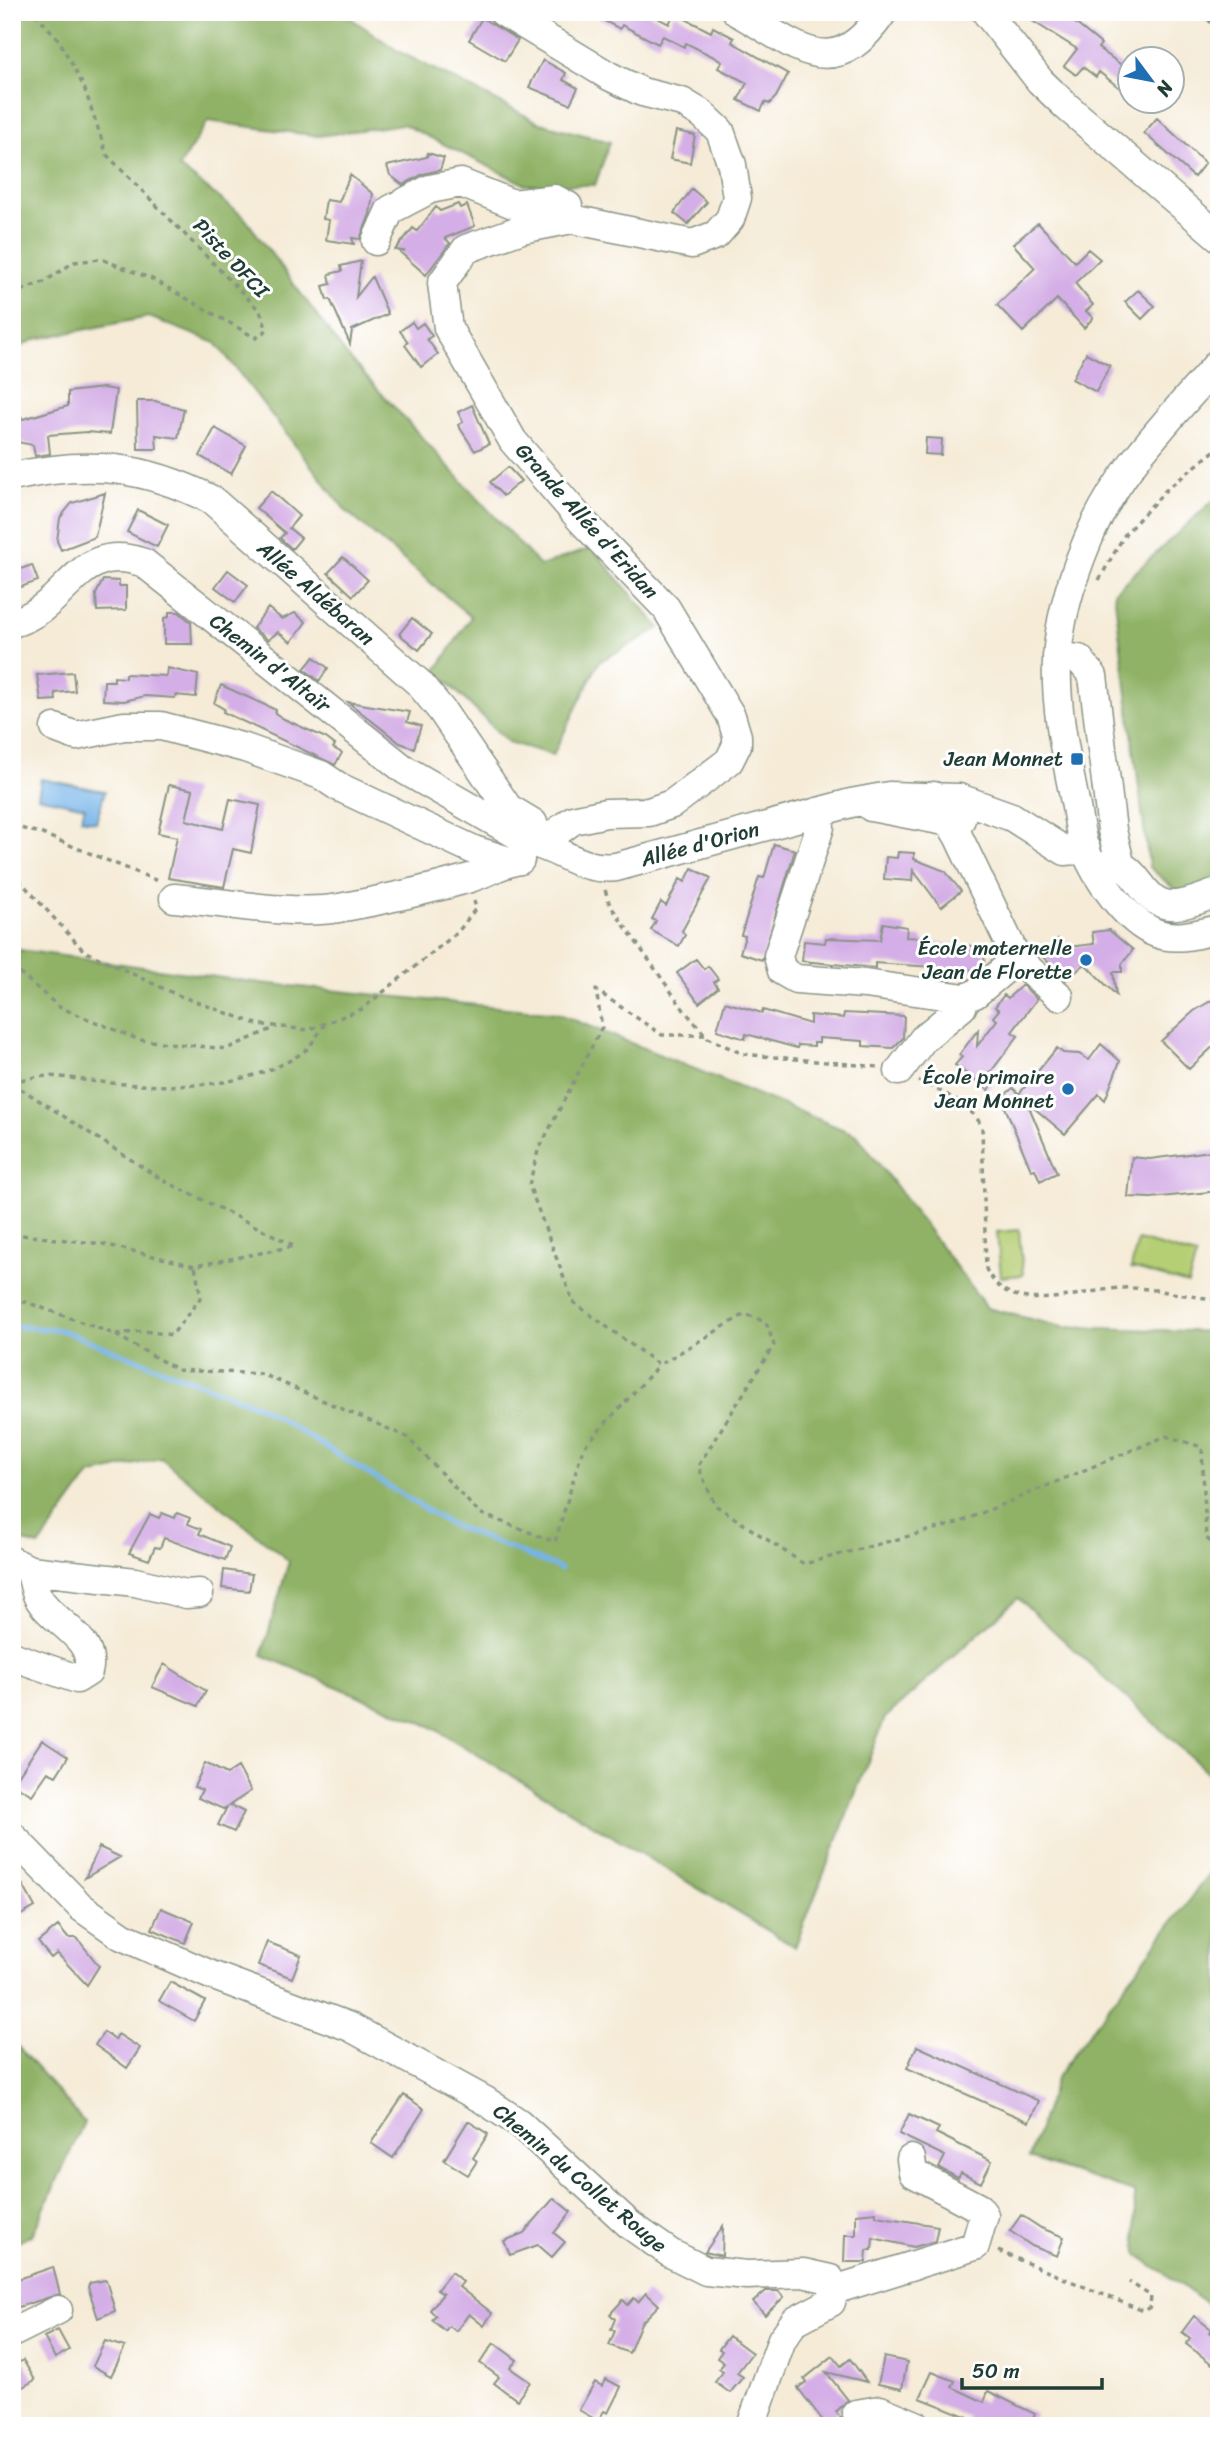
<svg xmlns="http://www.w3.org/2000/svg" width="1231" height="2438" viewBox="0 0 1231 2438" font-family="Sriracha,sans-serif">
<rect width="100%" height="100%" fill="#fff"/>
<filter id="ink" filterUnits="userSpaceOnUse"><feTurbulence type="fractalNoise" baseFrequency=".0143" numOctaves="2"/><feDisplacementMap in="SourceGraphic" scale="14" xChannelSelector="R" yChannelSelector="G"/><feConvolveMatrix kernelMatrix="1 2 1 2 8 2 1 2 1" color-interpolation-filters="sRGB"/></filter>
<filter id="wash" filterUnits="userSpaceOnUse"><feTurbulence type="fractalNoise" baseFrequency=".00686" numOctaves="4" result="noise"/><feDisplacementMap in="SourceGraphic" scale="28" xChannelSelector="R" yChannelSelector="G"/><feGaussianBlur stdDeviation="1.57" result="paint"/><feColorMatrix in="noise" values="0 0 0 0 0 0 0 0 0 0 0 0 0 0 0 0 0 1.4 0 .05"/><feComposite in="paint" operator="in"/></filter>
<g filter="url(#wash)">
<rect width="100%" height="100%" fill="#f5ebd7"/>
<path fill="#b5cf74" stroke="#6a8654" stroke-width="2" d="M1019,1230L1023,1275L1001,1277L997,1232Z
M1138,1240L1196,1256L1188,1284L1131,1268Z"/>
<path fill="#90b266" stroke="#58784d" stroke-width="2" d="M12,12H342L398,51L540,123L610,142L595,185H526L403,124L318,136L208,121L179,167L244,217L348,357L540,566L592,548L660,628L599,662L553,755L508,742L436,671L471,617L346,511L216,343L149,317L36,339L12,350Z
M1219,495V904L1196,908L1149,867L1114,592Z
M12,949L260,983L557,1013L857,1135L987,1308L1062,1327L1219,1332V1783L1018,1598L885,1718L795,1947L430,1726L262,1655L289,1561L161,1458L90,1475L39,1546L12,1539Z
M1219,1860V2312L1137,2254L1134,2192L1029,2158L1057,2076Z
M12,2040L84,2122L32,2235L12,2245Z"/>
<path fill="#76b4e9" stroke="#4a788e" stroke-width="2" d="M41,779L105,791L96,822L81,819L85,807L38,797Z"/>
<g fill="none" stroke-linecap="round" stroke-linejoin="round">
<path stroke="#76b4e9" stroke-width="5" d="M12,1326L61,1330L261,1407L449,1524L561,1569"/>
</g>
<g id="blocks">
<path fill="#d4aee6" d="M587,12H646L669,24L674,13L711,32L713,27L734,38L732,42L788,74L776,97L769,104L765,102L761,111L738,100L747,83L718,68L722,61L686,43L684,47L663,36L658,44L622,25L620,29Z
M1018,12H1060L1069,18L1101,44L1098,48L1130,71V96L1099,72L1096,77L1083,67L1076,75L1064,66L1077,49Z
M482,18L518,40L505,61L469,40Z
M543,60L566,73L563,80L578,88L570,104L529,87Z
M1157,118L1205,163L1194,177L1144,133Z
M676,131L695,135L690,163L670,159Z
M428,153L444,158L440,170L423,174L403,185L390,175L387,166L427,157Z
M350,175L373,194L370,214L360,239L352,238L354,244L326,240L329,220L323,219L326,200L339,202Z
M692,189L707,202L688,224L674,213Z
M458,204L460,208L467,205L475,226L445,238L450,243L426,275L400,252L405,251L395,250L413,228L417,231L436,207L440,211Z
M1038,223L1075,262L1088,249L1100,259L1075,283L1093,305L1086,311L1093,318L1084,328L1057,299L1023,332L997,305L1035,268L1013,244Z
M361,261L356,297L372,277L388,314L352,330L350,344L330,299L327,300L323,286L331,284L329,274L342,271L341,266Z
M1138,290L1155,306L1142,319L1125,302Z
M412,322L416,328L423,323L432,336L427,339L438,354L421,367L405,345L408,342L400,331Z
M1086,353L1110,366L1096,392L1072,379Z
M103,388L116,390L110,434L87,432L48,435L50,454L35,456L33,445L12,441V407L23,419L68,406V392Z
M137,401H155L184,409L178,438L156,435L157,449H138Z
M472,405L489,444L475,451L458,425L463,422L458,412Z
M215,428L246,446L231,474L200,456Z
M926,438L942,439L941,455L925,454Z
M508,467L521,481L503,496L490,482Z
M271,491L299,516L289,528L301,538L292,549L280,538L285,533L256,508Z
M105,493L95,537L61,550L57,541L60,518L72,503Z
M138,510L168,525L157,547L127,532Z
M343,557L368,580L353,596L328,573Z
M32,565L38,581L12,590V572Z
M228,570L248,585L235,602L215,587Z
M103,580L119,581V586H126V610L97,611L96,594Z
M268,608L282,619L295,613L306,622L291,642L278,632L268,640L253,628Z
M169,612H179L191,622L192,644H164V618L169,617Z
M412,618L432,634L419,650L399,634Z
M314,657L328,668L319,681L304,669Z
M167,668L198,675L196,697L175,695V698L145,696L124,701L103,700L104,681H114V677L125,678V674L166,676Z
M73,672L75,691L55,693L56,700L41,701L37,675Z
M221,685L276,710L275,713L284,719L326,738L335,745L333,748L342,753L335,765L223,712L224,709L214,703Z
M348,702L410,712L407,722L421,726L414,748L400,743Z
M169,785L193,790L186,820L223,829L230,799L260,805L251,853L233,849L224,887L168,878L177,837L158,833Z
M774,844L795,850L762,960L740,953L745,936L741,935L759,877L764,878Z
M898,852L914,853V859L945,871L961,891L941,907L913,870L912,881L884,879L886,857L897,858Z
M692,868L711,878L682,931L685,935L679,946L651,930L656,921L652,919L661,902L666,906L680,879L685,882Z
M883,923L907,927L906,937L923,938V942L985,947L984,965L976,970L875,963V968L802,961L804,941L825,943L826,938L880,940Z
M1109,930L1133,950L1122,964V972H1113L1116,995L1085,964L1066,980L1043,957L1058,939L1068,947L1094,944L1092,932Z
M696,959L704,969L708,966L718,979L714,982L718,988L699,1003L677,973Z
M1022,985L1037,999L1012,1032L1018,1036L990,1073L997,1079L988,1090L955,1065L962,1057L959,1055L978,1030L977,1046L997,1020L993,1017L999,1010L995,1007L1004,995L1008,998Z
M1219,996V1041L1189,1069L1161,1041L1194,1011Z
M725,1002L762,1013L763,1010L810,1024V1015L843,1018L844,1013L904,1016L903,1038L893,1048L863,1046V1041L819,1038V1043H814V1046L798,1045L797,1048L746,1034L745,1039L717,1030Z
M1101,1044L1120,1061L1105,1100L1099,1094L1065,1134L1027,1102L1057,1173L1040,1181L1035,1169L1031,1170L1005,1107L1006,1094L1013,1088L1019,1094L1057,1048L1063,1053L1079,1054L1089,1060Z
M1219,1150V1191L1151,1198L1128,1197L1132,1157L1150,1159Z
M162,1513L175,1518L177,1513L190,1518L188,1524L201,1529L199,1534L230,1547L225,1560L164,1538L160,1548L155,1547L149,1560L129,1553L150,1514L159,1518Z
M224,1570L252,1574L249,1591L222,1588Z
M164,1664L206,1691L198,1706L152,1687Z
M42,1740L68,1757L56,1776L48,1772L32,1795L13,1784Z
M205,1763L227,1774L238,1767L251,1791L230,1805L244,1812L234,1832L218,1825L227,1807L223,1809L198,1798L202,1790L194,1787Z
M99,1847L120,1857L85,1878L95,1856Z
M23,1885L35,1907L12,1920V1891Z
M161,1908L194,1922L185,1943L152,1929Z
M58,1926L68,1938H77L99,1966L87,1985L57,1953L51,1958L38,1942Z
M267,1942L301,1955L292,1978L258,1965Z
M170,1982L205,2001L194,2021L159,2001Z
M104,2032L115,2040L118,2034L140,2048L127,2068L95,2045Z
M917,2046L1039,2101L1029,2122L907,2068Z
M404,2095L424,2109L393,2158L371,2143Z
M909,2114L939,2128L936,2133L992,2161L981,2183L961,2173L958,2178L939,2168L945,2156L899,2134Z
M468,2121L488,2134L473,2158L477,2161L468,2175L444,2160Z
M554,2198L571,2212L554,2233L565,2242L552,2257L538,2245L510,2255L504,2241L524,2233Z
M876,2212V2216L938,2226L935,2241L914,2247L873,2238L872,2250H867L866,2262H844L845,2235H856V2214Z
M1021,2215L1041,2228L1064,2237L1057,2256L1032,2246L1010,2231Z
M723,2226L722,2256L705,2252Z
M53,2267L60,2294L12,2309V2281Z
M451,2272L463,2282L459,2287L492,2313L484,2326L469,2314L456,2331L449,2326L445,2331L432,2320L436,2316L430,2310L443,2294L437,2290Z
M106,2280L115,2311L98,2318L88,2287L90,2283Z
M766,2291H778L784,2297L765,2315L753,2302Z
M646,2293L659,2305L641,2323L629,2353L609,2345L615,2331L611,2329L615,2319L610,2314L623,2300L628,2305L634,2298L638,2302Z
M1194,2316L1211,2329L1209,2332L1219,2341V2356L1212,2364L1186,2344L1190,2338L1182,2332Z
M58,2330L69,2350L55,2358L44,2337Z
M729,2336L752,2353L737,2373L743,2377L730,2393L715,2382L723,2372L719,2369L724,2363L717,2358L722,2351L719,2349Z
M105,2341L125,2347L111,2376L93,2366Z
M494,2343L517,2360L510,2368L530,2382L517,2400L494,2383L499,2377L480,2363Z
M833,2356L841,2366L850,2359L867,2382L826,2372L848,2400L836,2412L845,2426H827L798,2388L806,2382L804,2379Z
M884,2357L907,2362L902,2389L878,2384Z
M23,2360L35,2380L12,2393V2366Z
M932,2372L955,2381L952,2387L984,2402L988,2391L1035,2414L1030,2426H965L968,2417L920,2398Z
M606,2379L621,2387L608,2413L604,2411L598,2421L579,2410L595,2382L602,2386Z"/>
</g>
</g>
<g filter="url(#ink)">
<use href="#blocks" fill-opacity="0" stroke="#8a9486" stroke-width="2"/>
<g fill="none" stroke-linecap="round" stroke-linejoin="round">
<g stroke="#8a9486" stroke-width="31">
<path id="minor" d="M503,12L609,76L642,92L682,102L702,114L720,131L732,165L737,198L730,219L716,235L692,244L572,219L522,229L466,249L442,283L448,328L513,441L582,521L666,608L731,716L737,736V745L729,761L672,804L649,812L606,813L573,820L557,832
M737,12C799,46 833,86 883,12
M986,12L1040,81L1066,106L1219,237
M376,241L390,210L430,189L461,183L513,204L555,199L568,206L572,219
M1219,362C1171,418 1115,472 1087,542C1072,578 1059,620 1057,660C1055,706 1065,752 1074,797C1078,814 1079,833 1085,849C1096,878 1127,922 1156,933C1176,941 1198,934 1219,929
M12,477C87,460 143,465 212,500L419,683L442,711L508,808L533,823
M12,623C71,607 76,539 144,563L405,770L530,842C564,850 579,871 616,867L851,803L889,796L959,798L1012,817L1065,851L1086,849
M1057,656L1079,659L1093,676L1112,830L1120,863
M55,728L76,736L124,726H161L245,748L321,775L339,787L474,850L509,861
M871,807L950,822L961,819
M818,812L820,827L778,956L782,971L796,979L865,984L965,998L975,994L1017,959L958,836L934,796
M1105,865C1141,858 1138,908 1176,905C1190,904 1206,897 1219,892
M174,898C222,902 293,916 339,908C383,900 428,890 470,878C487,873 503,862 520,860
M1017,959L1059,996
M899,1071L924,1038L962,1007L965,998
M12,1561L30,1570L135,1582L186,1594L199,1593
M12,1656L77,1679L88,1672C97,1637 53,1624 38,1597C34,1589 33,1578 30,1570
M12,1836L81,1907L122,1936L211,1975L350,2027L484,2100L519,2123L630,2225L670,2253L706,2271L747,2275L803,2273L830,2279L834,2290L831,2302L795,2321L782,2339L751,2426
M834,2290L975,2246L984,2215L979,2208L913,2173L911,2159
M12,2333L58,2310
M856,2414L880,2410L918,2426"/>
</g>
<path stroke="#8a9486" stroke-width="3.5" stroke-dasharray="5 5" stroke-linecap="butt" d="M1201,12L1219,31
M12,294L44,282L74,262L101,259L152,279L256,338L267,330L260,311L107,155L84,87L59,40L34,12
M1099,580L1125,534L1166,490L1219,447
M12,826L40,833L158,881
M12,872L84,951L175,994L257,1024L308,1030L362,1009L458,932L476,908L474,901
M605,890L610,905L684,1010L708,1038L743,1054L879,1067
M12,966L59,1007L140,1040L226,1049L277,1027
M705,1035H662L596,990L602,1027L538,1151L529,1185L573,1302L659,1365L745,1314L766,1322L774,1345L698,1466L715,1505L804,1564L958,1523L1166,1436L1202,1447L1206,1538L1219,1548
M12,1076L21,1080C53,1072 68,1079 100,1082C165,1088 244,1092 302,1053C311,1047 318,1033 325,1025
M919,1081C944,1093 967,1102 982,1126L986,1269C1013,1324 1086,1285 1133,1288C1162,1289 1190,1298 1219,1299
M12,1083L161,1179L295,1246L195,1266L103,1244L12,1234
M12,1302H26L114,1334L178,1370L262,1374L407,1437L479,1513L555,1542L583,1448L659,1365
M116,1334L144,1331L172,1335L201,1297L195,1266
M998,2251L1143,2311L1150,2307L1151,2296L1129,2282"/>
<use href="#minor" stroke="#fff" stroke-width="28"/>
</g>
</g>
<g fill="#1f6fb2" stroke="#fff" stroke-width="2.5">
<rect x="1070" y="752" width="14" height="14" rx="3.5"/>
<circle cx="1086" cy="960" r="7"/>
<circle cx="1068" cy="1089" r="7"/>
</g>
<g text-anchor="middle" stroke-width="6" stroke-linejoin="round" paint-order="stroke">
<g font-size="21" fill="#1f3d34" stroke="#fff">
<text transform="translate(231 258) rotate(47)" y="7">Piste DFCI</text>
<text transform="translate(587 521) rotate(48)" y="7">Grande Allée d'Eridan</text>
<text transform="translate(316 593) rotate(41)" y="7">Allée Aldébaran</text>
<text transform="translate(270 663) rotate(38)" y="7">Chemin d'Altaïr</text>
<text transform="translate(700 844) rotate(-15)" y="7">Allée d'Orion</text>
<text transform="translate(580 2178) rotate(40)" y="7">Chemin du Collet Rouge</text>
</g>
<g font-size="21" fill="#1f3d34" stroke="#fff" text-anchor="end">
<text x="1063" y="766">Jean Monnet</text>
<text x="1072" y="955">École maternelle<tspan x="1072" dy="24">Jean de Florette</tspan></text>
<text x="1054" y="1084">École primaire<tspan x="1054" dy="24">Jean Monnet</tspan></text>
</g>
</g>
<rect width="1231" height="2438" fill="none" stroke="#fff" stroke-width="42"/>
<g transform="translate(1151 80) rotate(122)"><circle r="33" fill="#ffffff" stroke="#a5b1ae" stroke-width="2"/>
<path d="M0-5L12 26L0 18L-12 26Z" fill="#1f6fb2"/>
<text y="-10" font-size="19" font-weight="bold" text-anchor="middle" fill="#1f3d34">N</text>
</g>
<path d="M962 2378v10h140v-10" fill="none" stroke="#1f3d34" stroke-width="3.5"/>
<text x="972" y="2378" font-size="21" fill="#1f3d34" stroke="#ffffff" stroke-width="5" paint-order="stroke">50 m</text>
</svg>
